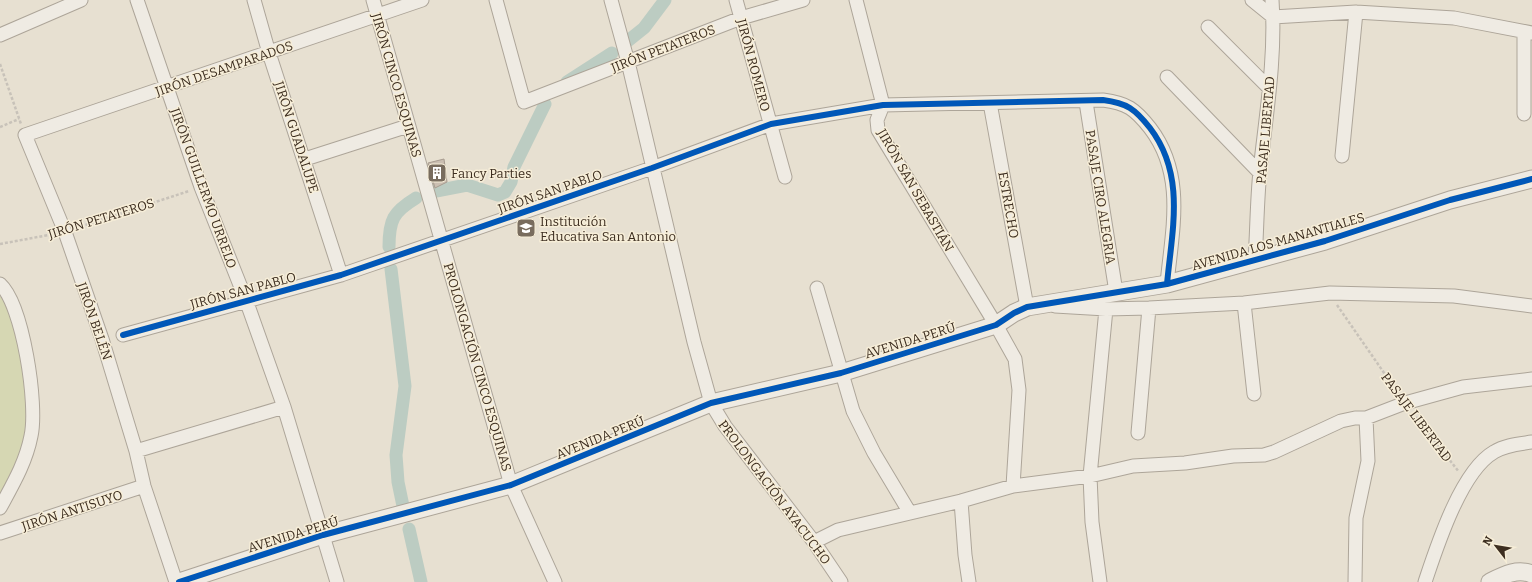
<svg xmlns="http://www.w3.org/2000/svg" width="1532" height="582" viewBox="0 0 1532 582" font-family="Bitter,serif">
<rect width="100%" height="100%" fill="#e7e0d1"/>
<path fill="#d6d7b3" d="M0,296C17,318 34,406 28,434C24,456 10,478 0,498Z"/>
<path fill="#0003" d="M444,160L446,182L440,187L429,193L423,169L428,164Z"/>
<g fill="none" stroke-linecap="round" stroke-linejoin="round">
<path stroke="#bcccc2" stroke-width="13" d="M624,44L644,28L665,0
M567,82L612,53
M436,191L467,185L498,195L505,192L511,182L514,167L545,104
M389,247C389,220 393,212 416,198
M391,269L405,386L396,455L398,482L403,506
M409,529L421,582"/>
</g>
<path fill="#cbbfb2" stroke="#a89c90" d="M444,159L447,182L435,188L428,163Z"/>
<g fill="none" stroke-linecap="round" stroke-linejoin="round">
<g stroke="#ada599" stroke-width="15">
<path id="minor" d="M137,0L201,187L246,300L284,407L337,582
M254,0L269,53L341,275
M373,0L511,485L555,582
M496,0L524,102L741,18L803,0
M611,0L628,62L694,342L711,403L725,426L814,542L841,582
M736,0L785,177
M856,0L883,105L877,120L878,130L996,325L1015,359L1019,390L1013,486
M1252,0L1273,17L1356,12L1454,18L1532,33
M1208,27L1269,88
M0,35L81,0
M1167,77L1260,173
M1086,102L1116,292
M990,103L1027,307
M1524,114V32
M1342,156L1356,12
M305,159L408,126
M1255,260C1257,230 1257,200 1260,171C1266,115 1276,57 1272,0
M0,284C23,305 38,405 31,436C26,462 13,484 0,508
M817,288L853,411L874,453L910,513
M1244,303L1254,394
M1055,306L1106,309L1149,308L1244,303L1330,293L1454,296L1532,306
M123,335L341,275L652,168L771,124L883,105L1103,100C1127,103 1135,109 1150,128C1186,175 1172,230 1167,284
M1138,433L1149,308
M136,451L284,407
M961,501L965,555L969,582
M0,533L144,486
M814,542L838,530L961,501L1013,486L1090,476L1133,466L1185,463L1233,456L1264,455L1274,452L1341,421L1355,418H1366L1405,403L1463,387L1532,379
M176,582L144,486L136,451L102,339L65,232L25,135L422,0
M1100,582L1092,522L1090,476L1106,309
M1355,582L1356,518L1368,461L1366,418
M1425,582C1437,546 1461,471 1494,452C1505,445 1519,444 1532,442"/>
</g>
<g stroke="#ada599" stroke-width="19">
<path id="tertiary" d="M179,582L323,535L511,485L711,403L841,373L996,325L1014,313L1027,307L1167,284L1325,241L1450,200L1532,179
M1490,582C1504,575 1517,568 1532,574"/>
</g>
<path stroke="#c8c2b9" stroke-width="2.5" stroke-dasharray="3 2" stroke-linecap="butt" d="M0,64L21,124
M0,127L19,119
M76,228L189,191
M0,244L54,234
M1337,305L1398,393
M1413,413L1459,472"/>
<use href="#minor" stroke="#efebe3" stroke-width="13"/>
<use href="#tertiary" stroke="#efebe3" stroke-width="17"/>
<g stroke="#f7eed8" stroke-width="8">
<path id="cycleway" d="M123,335L341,275L652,168L771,124L883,105L1103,100C1127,103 1135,109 1150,128C1186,175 1172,230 1167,284
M179,582L323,535L511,485L711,403L841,373L996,325L1014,313L1027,307L1167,284L1325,241L1450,200L1532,179"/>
</g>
<use href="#cycleway" stroke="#0057b8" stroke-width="6"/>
</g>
<defs>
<g id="building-square" transform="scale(1)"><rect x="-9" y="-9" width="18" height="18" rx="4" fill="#786c5e" stroke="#f7eed8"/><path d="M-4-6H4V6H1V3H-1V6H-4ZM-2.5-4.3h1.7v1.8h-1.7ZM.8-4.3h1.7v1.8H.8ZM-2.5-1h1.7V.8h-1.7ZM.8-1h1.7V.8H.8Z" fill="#fff"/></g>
<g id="school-square" transform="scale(1)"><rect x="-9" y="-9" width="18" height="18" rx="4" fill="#786c5e" stroke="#f7eed8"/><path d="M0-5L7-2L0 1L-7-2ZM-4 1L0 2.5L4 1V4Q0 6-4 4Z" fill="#fff"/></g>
</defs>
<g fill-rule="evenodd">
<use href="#building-square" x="437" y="173"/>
<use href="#school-square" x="526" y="228"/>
</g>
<g text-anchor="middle" stroke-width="3" stroke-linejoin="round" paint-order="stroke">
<g font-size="13" fill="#3d2e20" stroke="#f7eed8">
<text transform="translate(663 48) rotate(-21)" y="5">JIRÓN PETATEROS</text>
<text transform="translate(754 65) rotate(75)" y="5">JIRÓN ROMERO</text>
<text transform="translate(224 68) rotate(-19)" y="5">JIRÓN DESAMPARADOS</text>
<text transform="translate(397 85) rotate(74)" y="5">JIRÓN CINCO ESQUINAS</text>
<text transform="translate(1265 130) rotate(-85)" y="5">PASAJE LIBERTAD</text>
<text transform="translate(297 137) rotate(72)" y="5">JIRÓN GUADALUPE</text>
<text transform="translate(204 188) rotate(70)" y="5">JIRÓN GUILLERMO URRELO</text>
<text transform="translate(916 190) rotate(60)" y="5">JIRÓN SAN SEBASTIÁN</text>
<text transform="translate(550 191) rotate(-19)" y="5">JIRÓN SAN PABLO</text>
<text transform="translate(1101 197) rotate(81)" y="5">PASAJE CIRO ALEGRIA</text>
<text transform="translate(1009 205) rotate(80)" y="5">ESTRECHO</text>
<text transform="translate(101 218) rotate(-17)" y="5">JIRÓN PETATEROS</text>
<text transform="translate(1278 241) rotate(-16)" y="5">AVENIDA LOS MANANTIALES</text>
<text transform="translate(243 290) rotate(-15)" y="5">JIRÓN SAN PABLO</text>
<text transform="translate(95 321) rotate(71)" y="5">JIRÓN BELÉN</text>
<text transform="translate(910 340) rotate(-17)" y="5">AVENIDA PERÚ</text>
<text transform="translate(478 367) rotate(74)" y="5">PROLONGACIÓN CINCO ESQUINAS</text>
<text transform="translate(1417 417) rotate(53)" y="5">PASAJE LIBERTAD</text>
<text transform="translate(600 437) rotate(-22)" y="5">AVENIDA PERÚ</text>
<text transform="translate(775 492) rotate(53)" y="5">PROLONGACIÓN AYACUCHO</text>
<text transform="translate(72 510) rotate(-18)" y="5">JIRÓN ANTISUYO</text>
<text transform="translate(293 534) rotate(-17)" y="5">AVENIDA PERÚ</text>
</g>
<g font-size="13" fill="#3d2e20" stroke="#f7eed8" text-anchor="start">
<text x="451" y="178">Fancy Parties</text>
<text x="540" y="226">Institución<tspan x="540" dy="15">Educativa San Antonio</tspan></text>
</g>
</g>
<g transform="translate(1496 546) rotate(301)" stroke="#f7eed8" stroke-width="3" paint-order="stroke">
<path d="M0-3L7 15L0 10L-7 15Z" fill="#3d2e20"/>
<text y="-6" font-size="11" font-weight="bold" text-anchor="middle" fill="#3d2e20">N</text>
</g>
</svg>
